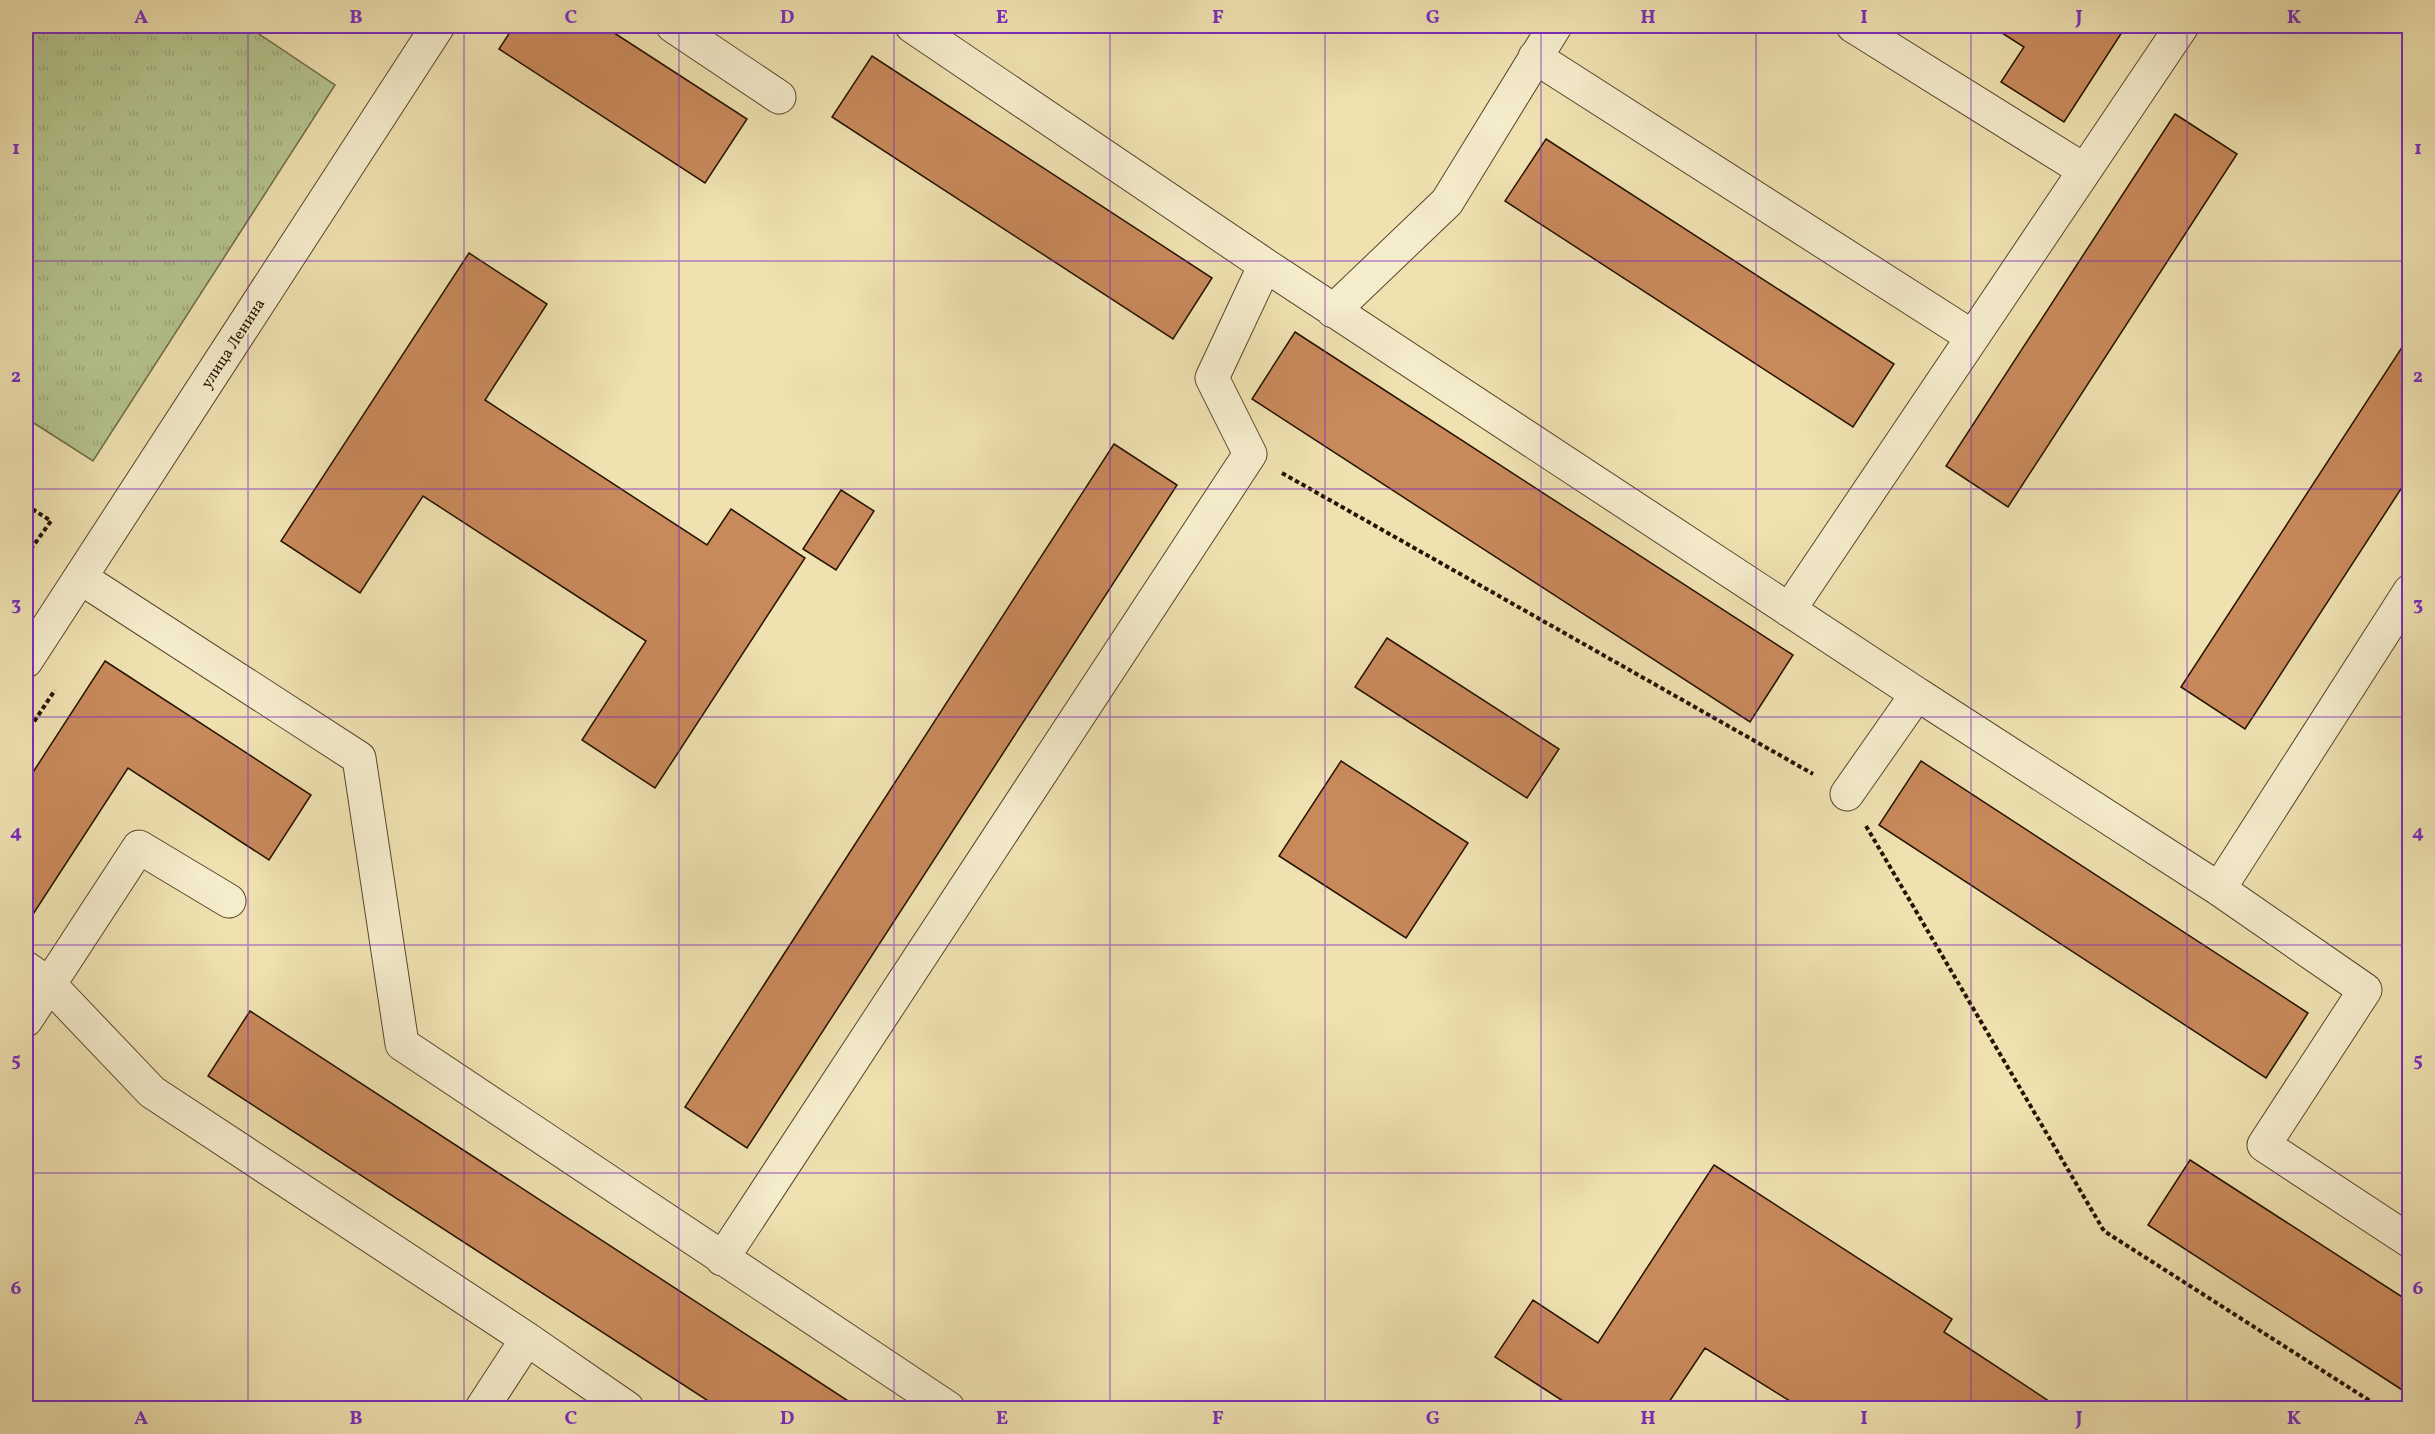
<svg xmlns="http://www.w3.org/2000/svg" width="2435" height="1434" viewBox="0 0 2435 1434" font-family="Vollkorn,serif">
<defs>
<pattern id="grass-tufts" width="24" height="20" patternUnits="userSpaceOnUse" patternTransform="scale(1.5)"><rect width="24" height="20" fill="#b5c48e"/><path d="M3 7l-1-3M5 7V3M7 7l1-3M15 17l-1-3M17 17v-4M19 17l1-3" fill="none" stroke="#9ca879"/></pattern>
</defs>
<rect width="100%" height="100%" fill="#efe1b0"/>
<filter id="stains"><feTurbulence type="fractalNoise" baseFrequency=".00333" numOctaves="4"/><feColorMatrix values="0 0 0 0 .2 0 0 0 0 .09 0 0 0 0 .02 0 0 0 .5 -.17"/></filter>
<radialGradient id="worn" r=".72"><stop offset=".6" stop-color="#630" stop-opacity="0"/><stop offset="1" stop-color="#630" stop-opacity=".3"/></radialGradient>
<path fill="url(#grass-tufts)" stroke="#6e6c47" stroke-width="1.5" d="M26,26H247L335,85L93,461L26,418Z"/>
<path fill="#c8895b" stroke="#261300" stroke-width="1.5" d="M514,26H606L605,27L747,119L705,183L499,49Z
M1991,26H2126L2064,122L2001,82L2024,47Z
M872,56L1212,278L1173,339L832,117Z
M2175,114L2237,154L2008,507L1946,466Z
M1546,139L1894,364L1853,427L1505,201Z
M469,253L547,304L485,400L707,545L731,509L805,558L655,788L582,740L646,641L423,496L360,593L281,541Z
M1295,332L1793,655L1750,722L1252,399Z
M2410,335V475L2245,729L2181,687Z
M1114,444L1177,485L747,1148L685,1107Z
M841,490L874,511L836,570L803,549Z
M1387,638L1559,749L1527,798L1355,687Z
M105,661L311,795L269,860L128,768L26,925V783Z
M1341,761L1468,843L1406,938L1279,856Z
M1921,761L2308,1013L2266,1078L1879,825Z
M250,1011L859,1408H719L208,1076Z
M2190,1160L2410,1302V1395L2148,1225Z
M1714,1165L1952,1319L1944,1332L2058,1407L2057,1408H1801L1705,1348L1665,1408H1558L1563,1401L1495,1357L1533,1300L1598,1343Z"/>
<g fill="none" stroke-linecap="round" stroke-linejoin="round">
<g stroke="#58462c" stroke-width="35">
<path id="minor" d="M673,26L779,97
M1853,26L2084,170
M1535,57L1971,336
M1265,265L1917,694L1847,794
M1333,311L1447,202L1555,26
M81,578L359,758L402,1044L948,1408
M2410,591L2219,889L2365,990L2264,1145L2410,1241
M1789,610L2182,26
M26,661L438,26
M1917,694L2219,889
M26,968L49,984L152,1092L527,1339L627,1408
M26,1020L139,847L229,901
M722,1259L1250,454L1212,378L1265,265L912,26
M482,1408L527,1339"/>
</g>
<path stroke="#261300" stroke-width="4" stroke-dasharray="4.5 3" stroke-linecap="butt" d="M1282,473L1813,774
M26,505L51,521L26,556
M26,734L55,690
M1866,826L2104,1231L2381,1408"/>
<use href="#minor" stroke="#f5eccc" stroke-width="33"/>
</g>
<path fill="none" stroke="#7b2cbf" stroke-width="1.5" stroke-opacity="0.55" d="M248,26V1408M464,26V1408M679,26V1408M894,26V1408M1110,26V1408M1325,26V1408M1541,26V1408M1756,26V1408M1971,26V1408M2187,26V1408M26,261H2410M26,489H2410M26,717H2410M26,945H2410M26,1173H2410"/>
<g text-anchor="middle" stroke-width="4.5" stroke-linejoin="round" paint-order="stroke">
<g font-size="16" fill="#261300" stroke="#f5eccc">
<text transform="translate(232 343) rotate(-57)" y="6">улица Ленина</text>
</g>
</g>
<rect width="2435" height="1434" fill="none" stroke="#efe1b0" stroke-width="66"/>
<rect x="33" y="33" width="2369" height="1368" fill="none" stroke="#7b2cbf" stroke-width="2"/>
<g font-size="20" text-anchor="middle" font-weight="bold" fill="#7b2cbf">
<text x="141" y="23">A</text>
<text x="356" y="23">B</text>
<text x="571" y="23">C</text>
<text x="787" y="23">D</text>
<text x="1002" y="23">E</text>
<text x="1218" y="23">F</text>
<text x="1433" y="23">G</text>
<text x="1648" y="23">H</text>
<text x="1864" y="23">I</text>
<text x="2079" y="23">J</text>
<text x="2294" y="23">K</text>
<text x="16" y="154">1</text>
<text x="2418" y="154">1</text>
<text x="16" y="382">2</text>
<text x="2418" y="382">2</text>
<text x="16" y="610">3</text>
<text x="2418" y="610">3</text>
<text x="16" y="838">4</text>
<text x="2418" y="838">4</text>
<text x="16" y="1066">5</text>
<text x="2418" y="1066">5</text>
<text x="16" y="1294">6</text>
<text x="2418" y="1294">6</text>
<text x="141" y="1424">A</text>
<text x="356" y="1424">B</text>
<text x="571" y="1424">C</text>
<text x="787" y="1424">D</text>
<text x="1002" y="1424">E</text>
<text x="1218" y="1424">F</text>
<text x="1433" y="1424">G</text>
<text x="1648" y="1424">H</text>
<text x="1864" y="1424">I</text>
<text x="2079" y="1424">J</text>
<text x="2294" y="1424">K</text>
</g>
<rect width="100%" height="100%" filter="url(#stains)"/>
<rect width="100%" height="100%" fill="url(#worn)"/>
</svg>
